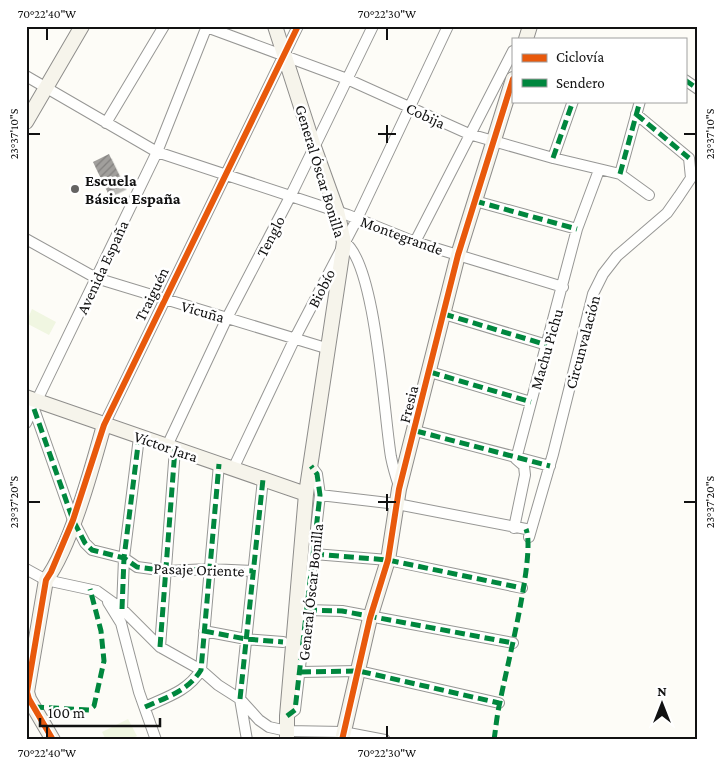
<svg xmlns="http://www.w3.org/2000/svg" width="724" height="766" viewBox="0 0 724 766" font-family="'Crimson Pro',serif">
<defs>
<pattern id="building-hatch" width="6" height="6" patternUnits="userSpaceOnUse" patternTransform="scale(1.25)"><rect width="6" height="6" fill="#a19f9c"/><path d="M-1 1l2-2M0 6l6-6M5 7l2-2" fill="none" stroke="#82807e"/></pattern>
<filter id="shadow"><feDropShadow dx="2.5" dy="4.5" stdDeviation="0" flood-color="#0004"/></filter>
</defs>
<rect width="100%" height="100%" fill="#fdfcf7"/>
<path fill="#f0f6e1" d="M32,309L56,322L49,335L26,323Z
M128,719L137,736L129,740H106L102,732Z"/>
<path fill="url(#building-hatch)" filter="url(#shadow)" d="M109,154L124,185L108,193L93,162Z"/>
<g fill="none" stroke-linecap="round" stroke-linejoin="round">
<g stroke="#979795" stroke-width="12">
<path id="street" d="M204,26L347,79L469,134L553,158L620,174L649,195
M26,76L157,152L348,215L415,242L563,287
M685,80L698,89
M106,123L164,26
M553,158L573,101
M620,174L640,101
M475,201L577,229
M26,239L96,278L329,349
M344,242C376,261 384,417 391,457C393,467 396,477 399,486
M415,242L513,51
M444,314L547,345
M430,372L531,402
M34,409L73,520L85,543L92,550L124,558L137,567L167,571L209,569L253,571
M26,423L157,152L207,26
M104,425L298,26
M416,431L550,466
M167,446L227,318L291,195L373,26
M233,469L295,338L356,221L448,26
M320,495L397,504L526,529
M514,528L525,475L524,466L516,459L577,229L599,170
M529,537L553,454L593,294L603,274L617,256L667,213L679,196L691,178L689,158L636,114
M314,554L388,560L522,588
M26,569L46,580L97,591L122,609L160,647L201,670L218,685L240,699L259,720L269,727L287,731L343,732L385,740
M108,602L121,623L139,692L156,740
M122,609L124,558L139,437
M307,610L342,611L513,643
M204,631L246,639L283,642
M160,647L175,449
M301,672L359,671L499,703
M145,707C167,697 188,691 201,670L219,464
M287,716L295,710L320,495L317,474L311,466
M247,740L240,699L263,479"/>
</g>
<g stroke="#8e8d8b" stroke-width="16">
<path id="secondary" d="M275,26L314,147L337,211L344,242L306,494L287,716V740
M526,39L530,26
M26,122L82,26
M26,397L306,494
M53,740L29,699L27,692L46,580C71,546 92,468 104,425
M342,740L370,618L388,560L399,489L458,255L513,79"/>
</g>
<use href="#street" stroke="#fffffe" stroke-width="10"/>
<use href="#secondary" stroke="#f6f4eb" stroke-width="14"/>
<path stroke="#00873e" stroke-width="5" stroke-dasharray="10 5" stroke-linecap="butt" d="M685,80L698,89
M636,114L689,158
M553,158L573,101
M620,174L640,101
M475,201L577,229
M444,314L547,345
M430,372L531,402
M34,409L73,520L85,543L92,550L124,558L137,567L167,571L209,569L253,571
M416,431L550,466
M314,554L388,560L522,588
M122,609L124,558L139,437
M307,610L342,611L513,643
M204,631L246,639L283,642
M160,647L175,449
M301,672L359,671L499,703
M240,699L263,479
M34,707L89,710L94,706L104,661L101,631L90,589
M145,707C167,697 188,691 201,670L219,464
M287,716L295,710L320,495L317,474L311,466
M494,740C496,727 497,714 500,702C506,669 536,555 526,529"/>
<g stroke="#fff" stroke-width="9">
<path id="cycleway" d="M53,740L29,699L27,692L46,580L51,572L73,520L104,425L298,26
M342,740L370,618L388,560L399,489L458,255L513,79"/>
</g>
<use href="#cycleway" stroke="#e8590c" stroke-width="6"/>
</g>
<path fill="none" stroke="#111" stroke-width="2" d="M47,28V40M387,28V40M387,125V143M28,134H40M378,134H396M684,134H696M387,494V511M28,502H40M378,502H396M684,502H696M47,726V738M387,726V738"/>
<circle fill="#646362" stroke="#fff" stroke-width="2" cx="75" cy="189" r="5"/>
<g text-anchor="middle" stroke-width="5" stroke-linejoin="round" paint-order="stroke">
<g font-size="16" fill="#111" stroke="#fff">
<text transform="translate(426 115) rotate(25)" y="6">Cobija</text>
<text transform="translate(321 171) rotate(73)" y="6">General Óscar Bonilla</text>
<text transform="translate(402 235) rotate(20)" y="6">Montegrande</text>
<text transform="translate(270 236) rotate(-63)" y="6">Tenglo</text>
<text transform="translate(102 267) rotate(-65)" y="6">Avenida España</text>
<text transform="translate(321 288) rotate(-63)" y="6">Biobío</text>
<text transform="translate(151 294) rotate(-64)" y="6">Traiguén</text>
<text transform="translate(203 311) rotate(16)" y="6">Vicuña</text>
<text transform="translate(582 342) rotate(-75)" y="6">Circunvalación</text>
<text transform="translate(546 349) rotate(-74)" y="6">Machu Pichu</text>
<text transform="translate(408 404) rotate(-76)" y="6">Fresia</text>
<text transform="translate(166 446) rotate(19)" y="6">Víctor Jara</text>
<text transform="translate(199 569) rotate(2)" y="6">Pasaje Oriente</text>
<text transform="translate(310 592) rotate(-84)" y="6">General Óscar Bonilla</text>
</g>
<g font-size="16" font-weight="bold" fill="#111" stroke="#fff" text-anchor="start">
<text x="85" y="186">Escuela<tspan x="85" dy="18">Básica España</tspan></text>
</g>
</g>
<rect width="724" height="766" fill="none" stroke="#ffffff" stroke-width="55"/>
<rect x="512" y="38" width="175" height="65" fill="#ffffff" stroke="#a0a0a0"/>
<rect x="522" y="54" width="25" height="8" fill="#e8590c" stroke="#a0a0a0"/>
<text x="556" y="62" font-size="15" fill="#111111">Ciclovía</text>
<rect x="522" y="79" width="25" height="8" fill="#00873e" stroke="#a0a0a0"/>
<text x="556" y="88" font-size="15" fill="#111111">Sendero</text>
<g transform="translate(662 704)" stroke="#ffffff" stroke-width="4" paint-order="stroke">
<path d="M0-4L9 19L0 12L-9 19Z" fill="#111111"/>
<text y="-8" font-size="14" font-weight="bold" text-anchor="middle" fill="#111111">N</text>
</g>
<path d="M40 718v8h120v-8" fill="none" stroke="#111111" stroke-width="2.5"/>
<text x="48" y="718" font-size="15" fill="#111111" stroke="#ffffff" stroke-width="4" paint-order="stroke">100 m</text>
<rect x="28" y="28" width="668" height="710" fill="none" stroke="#111" stroke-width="2"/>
<g font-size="12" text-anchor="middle" fill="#111">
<text x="47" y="18">70°22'40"W</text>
<text x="387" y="18">70°22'30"W</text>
<text transform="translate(14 134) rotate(-90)" y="4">23°37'10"S</text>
<text transform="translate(710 134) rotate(-90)" y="4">23°37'10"S</text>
<text transform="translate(14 502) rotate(-90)" y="4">23°37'20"S</text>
<text transform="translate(710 502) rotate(-90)" y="4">23°37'20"S</text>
<text x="47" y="757">70°22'40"W</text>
<text x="387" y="757">70°22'30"W</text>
</g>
</svg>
